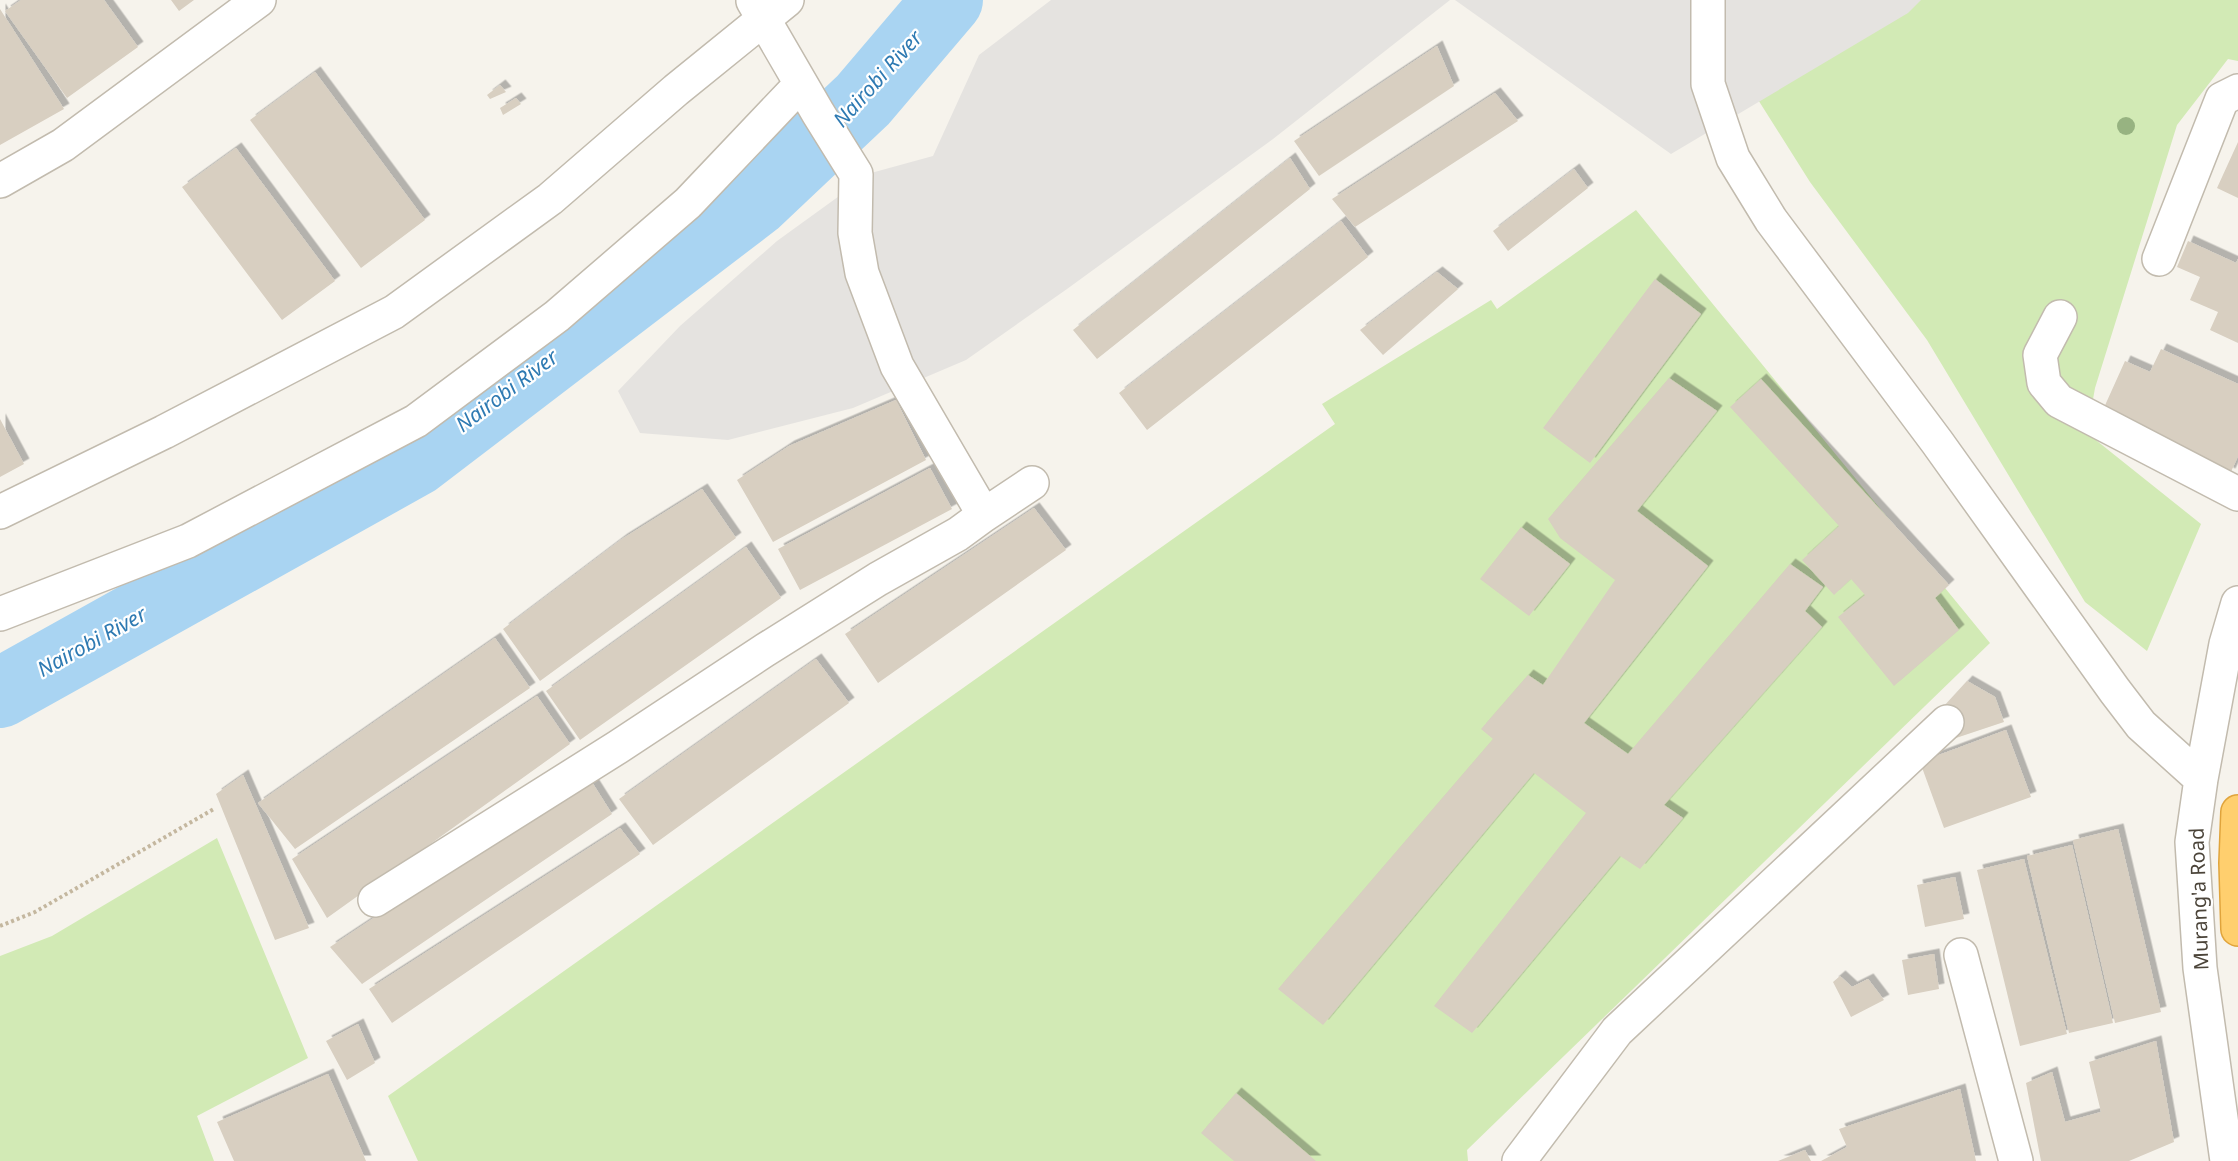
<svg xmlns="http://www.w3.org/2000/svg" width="2238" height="1161" viewBox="0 0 2238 1161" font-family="'Noto Sans',sans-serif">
<defs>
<filter id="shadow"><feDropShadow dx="5.5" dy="-5.5" stdDeviation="0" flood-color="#0004"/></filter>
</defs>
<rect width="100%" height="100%" fill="#f6f3ec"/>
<path fill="#d2eab5" d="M1885,0H2238V61L2228,59L2177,125L2095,388L2087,433L2201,524L2147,651L2085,602L1927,340L1810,182L1750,87Z
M1636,210L1990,643L1467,1150L1468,1161H418L388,1096L1335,424L1322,404L1491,300L1497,309Z
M217,838L308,1058L197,1116L214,1161H0V956L52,936Z"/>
<path fill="#e5e3e0" d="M1051,0H1450L1273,139L1067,289L966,360L853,408L728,440L640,433L618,391L680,326L777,241L871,173L933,156L979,55Z
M1455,0H1921L1908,13L1671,154Z"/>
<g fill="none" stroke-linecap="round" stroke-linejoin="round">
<path stroke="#a9d4f2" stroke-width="70" d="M0,693L416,461L755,202L863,100L948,0"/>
</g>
<path fill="#d8cfc1" filter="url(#shadow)" d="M21,0H104L138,47L67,98L5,11Z
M171,0H194L179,11Z
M0,9L64,109L0,145Z
M1437,46L1454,86L1319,176L1294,141Z
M315,72L425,220L361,268L250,120Z
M500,85L506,92L490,99L487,95Z
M1495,93L1518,121L1355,227L1332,199Z
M516,98L521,104L503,115L500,108Z
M2238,142V198L2217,188Z
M236,148L335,281L282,320L182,187Z
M1290,158L1310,189L1097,359L1073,330Z
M1574,169L1588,188L1508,251L1493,231Z
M1341,221L1368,257L1147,430L1119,393Z
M2188,241L2236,263L2238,259V343L2210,330L2218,312L2190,300L2200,277L2177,267Z
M1437,272L1458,289L1383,355L1360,330Z
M1655,279L1701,314L1590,463L1543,428Z
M2161,349L2238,384V456L2230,474L2102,412L2125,361L2150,372Z
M1669,378L1717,411L1637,511L1708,566L1584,723L1628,754L1790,564L1823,587L1805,611L1822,627L1664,805L1683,818L1640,869L1620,856L1472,1033L1434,1006L1586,813L1534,773L1323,1025L1278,989L1493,739L1481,729L1528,675L1543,685L1615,580L1560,538L1548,519Z
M1761,379L1949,585L1935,598L1959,630L1894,686L1838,617L1865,595L1851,579L1834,595L1802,560L1839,526L1730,407Z
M896,400L926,460L773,542L737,480L789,446Z
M0,419L24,464L0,477Z
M930,468L952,509L800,590L778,549Z
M702,489L736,538L540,681L503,629L622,539Z
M1034,508L1066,550L878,683L845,634Z
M1521,527L1570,564L1529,616L1480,579Z
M746,547L781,598L580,740L546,691Z
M495,638L530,688L295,849L258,803Z
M816,659L849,703L653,845L619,799Z
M1967,681L1995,697L2004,722L1926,748L1934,717Z
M537,696L570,744L327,918L292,859Z
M2006,730L2031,797L1944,828L1920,762Z
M243,775L309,928L275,940L216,794Z
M588,776L612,814L362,984L330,947Z
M620,828L640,854L392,1023L369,989Z
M2118,829L2161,1012L2115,1023L2073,840Z
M2072,845L2113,1023L2069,1033L2027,856Z
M2024,859L2067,1034L2020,1046L1977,870Z
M1955,877L1964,919L1925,927L1917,885Z
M1934,954L1939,989L1908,995L1902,960Z
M1840,976L1852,987L1868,979L1884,1000L1851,1017L1833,982Z
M358,1024L375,1063L347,1080L326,1041Z
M2156,1041L2174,1142L2129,1161H2041L2026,1083L2052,1072L2065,1122L2101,1112L2089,1062Z
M328,1074L366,1161H234L217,1122Z
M1960,1089L1976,1161H1821L1847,1147L1839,1129Z
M1236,1093L1316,1161H1234L1201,1133Z
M1805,1150L1811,1161H1778Z"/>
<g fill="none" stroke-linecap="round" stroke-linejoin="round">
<g stroke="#c2bbae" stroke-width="36">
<path id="minor" d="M1708,0V84L1733,158L1771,220L1937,442L2115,691L2141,725L2201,779
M753,1L818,113L856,174L855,233L862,273L897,366L984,515L1032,483
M0,181L63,145L259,0
M2159,259L2222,99L2238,91
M2060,317L2040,355L2044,383L2059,401L2238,494
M0,512L164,432L394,312L550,199L676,90L787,0
M0,614L188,541L416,421L557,316L688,203L801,84
M375,900L618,747L765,650L878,579L958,534L984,515
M1961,955L2016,1161
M1519,1161L1617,1031L1947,722
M2227,1161L2200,968L2192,842L2201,779L2226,644L2238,603"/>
</g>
<g stroke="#e0a43c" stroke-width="36">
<path id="highway" d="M2238,812L2236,863L2238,929"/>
</g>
<path stroke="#c4b79f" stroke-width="4" stroke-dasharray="3 3" stroke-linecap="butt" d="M0,926L35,912L214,809"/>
<use href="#minor" stroke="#fff" stroke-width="33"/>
<use href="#highway" stroke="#ffcf6e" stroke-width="33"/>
</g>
<circle fill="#97b381" cx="2126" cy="126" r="9"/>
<g text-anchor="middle" stroke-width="4.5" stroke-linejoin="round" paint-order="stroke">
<g font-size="20" fill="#4b4439" stroke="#fff">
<text transform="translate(2199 899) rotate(-92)" y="7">Murang'a Road</text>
</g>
<g font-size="21" font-style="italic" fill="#2e7ab2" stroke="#fff">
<text transform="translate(878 79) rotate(-48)" y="7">Nairobi River</text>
<text transform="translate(507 391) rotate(-37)" y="7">Nairobi River</text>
<text transform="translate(92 642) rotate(-29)" y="7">Nairobi River</text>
</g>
</g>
</svg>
